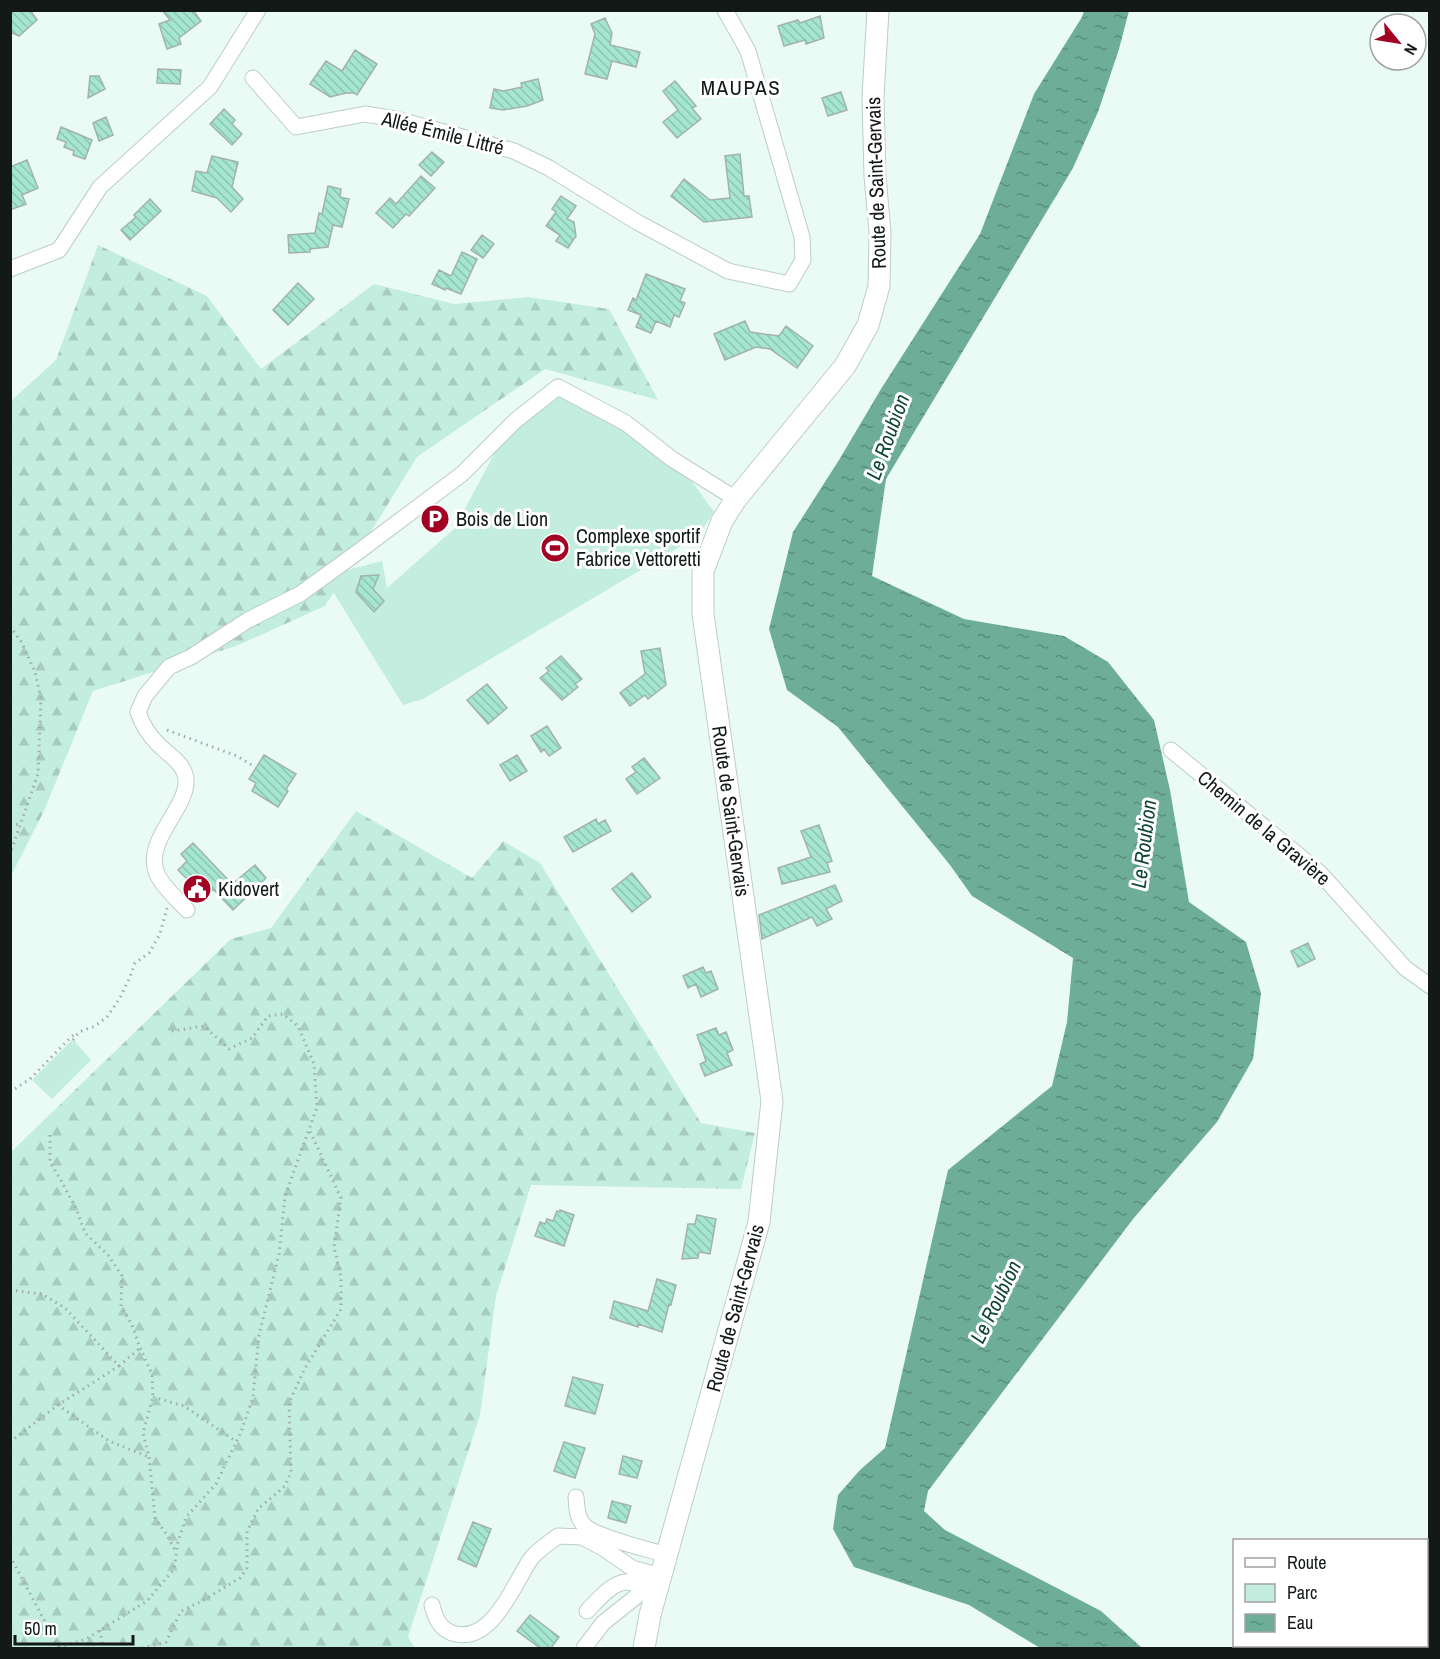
<svg xmlns="http://www.w3.org/2000/svg" width="1440" height="1659" viewBox="0 0 1440 1659" font-family="'Archivo Narrow',sans-serif">
<defs>
<pattern id="forest-firs" width="22" height="20" patternUnits="userSpaceOnUse" patternTransform="scale(1.5)"><rect width="22" height="20" fill="#c3edde"/><path d="M5 1l3.5 6h-7zM16 11l3.5 6h-7z" fill="#a7cbbe"/></pattern>
<pattern id="water-ripples" width="26" height="14" patternUnits="userSpaceOnUse" patternTransform="scale(1.5)"><rect width="26" height="14" fill="#6eae99"/><path d="M2 4q2-2 4 0t4 0M15 11q2-2 4 0t4 0" fill="none" stroke="#598d7c"/></pattern>
<pattern id="building-back-hatch" width="6" height="6" patternUnits="userSpaceOnUse" patternTransform="scale(1.5)"><rect width="6" height="6" fill="#a5e6d0"/><path d="M-1 5l2 2M0 0l6 6M5-1l2 2" fill="none" stroke="#8dc5b2"/></pattern>
</defs>
<rect width="100%" height="100%" fill="#eafbf5"/>
<path fill="url(#forest-firs)" d="M98,245L207,296L261,369L374,284L454,304L528,297L609,309L658,400L545,369L417,457L325,606L236,646L93,691L44,811L11,876V401L56,360Z
M356,811L472,878L503,841L540,863L701,1123L755,1133L741,1189L531,1185L496,1296L480,1415L408,1637L415,1648H11V1152L231,939L271,928Z"/>
<path fill="#c3edde" d="M555,394L584,402L681,466L714,512L698,536L423,699L403,705L327,582L347,570L382,561L387,588L454,529L508,428Z
M73,1039L91,1060L52,1099L32,1080Z"/>
<path fill="url(#water-ripples)" d="M1084,11H1129L1119,49L1098,112L1073,168L886,479L872,576L964,619L1064,636L1108,662L1154,720L1170,790L1189,902L1246,942L1261,993L1253,1059L1217,1122L1133,1219L928,1491L924,1511L945,1530L1101,1611L1142,1648H1040L969,1605L854,1567L833,1529L838,1495L860,1470L885,1448L948,1170L1052,1086L1067,1022L1073,958L972,896L950,865L838,727L787,690L769,629L793,532L839,460L881,389L980,234L1034,94L1082,17Z"/>
<path fill="url(#building-back-hatch)" stroke="#a2b2ac" stroke-width="1.5" d="M10,10H30L37,20L19,36L10,32Z
M162,10H193L201,21L179,38L181,44L167,49L159,24L170,20Z
M820,16L824,38L806,44L805,40L784,46L778,26L798,20L800,23Z
M605,18L612,33L610,45L640,52L636,67L612,61L607,79L585,74L595,34L591,24Z
M355,50L377,64L357,95L354,93H346L330,97L310,84L326,61L342,71Z
M158,69L181,70L180,84L157,83Z
M90,76H99L105,89L88,98Z
M538,79L543,100L527,106L503,110L490,108L494,89L503,91L522,87L521,83Z
M675,81L696,106L692,108L701,119L677,138L663,122L678,110L663,91Z
M841,92L847,110L828,116L822,98Z
M224,109L235,120L232,124L242,134L232,145L210,124Z
M106,117L113,135L99,141L93,123Z
M61,127L92,140L85,159L73,155L74,151L64,147L66,142L57,139Z
M432,152L444,162L431,176L419,165Z
M740,154L744,196H749L752,217L704,222L671,196L684,179L710,200L730,198L725,156Z
M212,156L238,162L232,187L243,199L231,212L217,198L192,191L196,171L207,173Z
M27,160L38,188L22,195L26,204L10,210V167Z
M421,176L435,188L409,216L406,214L393,228L376,213L390,198L396,204Z
M328,186L341,189L340,197L349,199L342,227L333,225L328,247L310,249V252L289,253L288,235L315,233L319,213L322,214Z
M561,196L576,206L567,219L574,222L576,236L568,248L556,241L560,235L546,226L556,212L552,209Z
M150,199L161,211L130,240L121,230L136,217L134,215Z
M482,235L494,244L483,258L471,250Z
M462,252L477,259L461,294L446,288L445,290L432,284L439,270L451,276Z
M646,274L685,289L680,301L685,303L679,317L674,315L670,327L656,321L651,333L636,327L641,315L628,310L633,298L636,300Z
M298,283L314,299L288,325L273,310Z
M745,321L750,332L779,336L786,326L813,346L797,368L770,349L756,347L725,360L714,334Z
M379,575L373,589L384,601L374,612L356,592L361,576Z
M660,648L666,685L648,699L645,695L630,706L620,693L645,674L641,651Z
M561,656L582,679L575,684L578,687L562,700L540,678L549,671L546,668Z
M487,684L507,708L488,724L467,700Z
M547,726L561,748L549,756L544,749L541,752L531,736Z
M264,755L296,774L286,789L288,791L278,807L252,791L256,783L249,779Z
M517,755L527,771L510,781L500,765Z
M644,758L660,778L637,794L626,779L636,772L632,767Z
M596,819L598,824L605,820L611,831L573,852L564,837Z
M819,825L832,861L827,863L830,872L782,884L778,868L811,857L801,831Z
M193,843L232,884L255,865L266,878L233,910L213,889L205,897L178,870L187,861L181,854Z
M632,873L651,897L632,912L612,889Z
M835,885L842,901L826,909L832,919L817,926L812,917L762,939L759,915Z
M1308,943L1315,959L1298,967L1291,951Z
M703,967L706,973L711,971L718,989L701,997L696,984L688,988L683,976Z
M716,1028L719,1035L726,1032L733,1050L727,1053L732,1065L705,1076L700,1064L706,1061L697,1035Z
M560,1210L574,1215L564,1246L535,1236L540,1222L545,1224L547,1219L553,1221L557,1211L560,1212Z
M697,1215L716,1219L710,1254L699,1252L698,1258L682,1259L688,1224H695Z
M657,1279L676,1285L671,1305L669,1304L662,1332L638,1324V1327L610,1318L614,1301L648,1311Z
M573,1377L603,1385L595,1414L565,1406Z
M564,1442L585,1448L575,1478L554,1471Z
M623,1456L642,1461L637,1478L619,1474Z
M612,1501L631,1506L626,1523L608,1518Z
M473,1522L491,1529L476,1567L458,1559Z
M530,1615L559,1637L551,1648H540L517,1631Z"/>
<g fill="none" stroke-linecap="round" stroke-linejoin="round">
<g stroke="#bdcdc7" stroke-width="17">
<path id="street" d="M253,78L296,127L365,114L396,119L514,151L549,168L637,222L728,271L789,284L803,260L802,237L748,51L725,10
M10,269L59,250L100,187L210,87L258,10
M1171,750L1320,873L1405,968L1430,986
M187,910C178,900 162,886 157,874C142,838 194,805 185,774C180,760 167,754 157,743C148,734 142,724 138,712L145,696L169,667L191,657L248,620L300,594L358,552L462,474L516,420L558,387L626,423L672,459L736,499
M576,1497C577,1506 576,1516 583,1524C593,1537 648,1549 667,1555
M432,1605C435,1617 439,1628 452,1633C491,1646 513,1586 530,1560C536,1551 549,1543 558,1536L582,1537L603,1548L632,1568L661,1576
M587,1611C597,1601 612,1582 627,1582C634,1583 641,1586 647,1588
M584,1648L603,1623L647,1588H657"/>
</g>
<g stroke="#bdcdc7" stroke-width="23">
<path id="secondary" d="M644,1648L650,1615L759,1222L772,1101L703,614V571L722,521L736,499L845,366L868,325L879,286L880,232L875,176L873,97L878,10"/>
</g>
<path stroke="#a0ada9" stroke-width="3" stroke-dasharray="1.5 4.5" stroke-linecap="butt" d="M10,626L22,643L35,672L41,699L38,774L10,854
M167,730L237,756L255,767
M10,825L21,824
M73,1040L79,1032L95,1026L107,1017L120,998L130,977L135,963L149,953L160,934L167,908
M10,1092L30,1079L72,1036L77,1033
M50,1135V1162L59,1177L76,1208L85,1233L108,1255L122,1276L121,1306L132,1325L140,1348L152,1374L153,1397L143,1433L149,1457L155,1518L167,1535L176,1552
M10,1290L42,1294L65,1308L119,1366L58,1405
M119,1366L140,1348
M153,1397L184,1406L237,1442
M10,1442L58,1405L109,1441L149,1457
M10,1556L59,1648
M100,1630L103,1648
M59,1648L86,1639L147,1601L174,1569L178,1542L186,1517L216,1484L241,1432L253,1397L259,1335L279,1254L285,1196L317,1107L314,1064L298,1026L283,1014L268,1016L252,1038L229,1049L204,1026L172,1031
M142,1648L166,1642L181,1611L204,1600L240,1578L247,1568V1531L258,1509L285,1486L291,1472L289,1403L304,1370L341,1309V1277L334,1247L341,1198L309,1129"/>
<use href="#street" stroke="#fff" stroke-width="15"/>
<use href="#secondary" stroke="#fff" stroke-width="21"/>
</g>
<defs>
<g id="parking-disc" transform="scale(1.5)"><circle r="9.5" fill="#a20324" stroke="#fff"/><path d="M-3.5-5.5H1a3.5 3.5 0 0 1 0 7H-1V5.5H-3.5ZM-1-3.4V-.6H.8a1.4 1.4 0 0 0 0-2.8Z" fill="#fff"/></g>
<g id="stadium-disc" transform="scale(1.5)"><circle r="9.5" fill="#a20324" stroke="#fff"/><path d="M0-5a6.5 5 0 1 0 0 10a6.5 5 0 1 0 0-10ZM-3.5-1.8h7v3.6h-7Z" fill="#fff"/></g>
<g id="civic-disc" transform="scale(1.5)"><circle r="9.5" fill="#a20324" stroke="#fff"/><path d="M-.6-6.5H3V-4.5H.6V-3L4-1V1h2V6H-6V1h2V-1L-.6-3ZM-1.2 2.5V6h2.4V2.5Z" fill="#fff"/></g>
</defs>
<g fill-rule="evenodd">
<use href="#parking-disc" x="435" y="519"/>
<use href="#stadium-disc" x="555" y="548"/>
<use href="#civic-disc" x="197" y="889"/>
</g>
<g text-anchor="middle" stroke-width="6" stroke-linejoin="round" paint-order="stroke">
<g font-size="20" fill="#131917" stroke="#fff">
<text transform="translate(443 133) rotate(14)" y="7">Allée Émile Littré</text>
<text transform="translate(876 183) rotate(-92)" y="7">Route de Saint-Gervais</text>
<text transform="translate(731 811) rotate(82)" y="7">Route de Saint-Gervais</text>
<text transform="translate(1264 828) rotate(40)" y="7">Chemin de la Gravière</text>
<text transform="translate(735 1308) rotate(-75)" y="7">Route de Saint-Gervais</text>
</g>
<g font-size="20" fill="#131917" stroke="#fff" text-anchor="start">
<text x="456" y="526">Bois de Lion</text>
<text x="576" y="543">Complexe sportif<tspan x="576" dy="23">Fabrice Vettoretti</tspan></text>
<text x="218" y="896">Kidovert</text>
</g>
<g font-size="21" letter-spacing="1.5" fill="#131917" stroke="#fff">
<text x="741" y="95">MAUPAS</text>
</g>
<g font-size="21" font-style="italic" fill="#0e4537" stroke="#fff">
<text transform="translate(888 437) rotate(-70)" y="7">Le Roubion</text>
<text transform="translate(1144 844) rotate(-83)" y="7">Le Roubion</text>
<text transform="translate(996 1302) rotate(-64)" y="7">Le Roubion</text>
</g>
</g>
<rect width="1440" height="1659" fill="none" stroke="#131917" stroke-width="24"/>
<rect x="1233" y="1539" width="195" height="108" fill="#ffffff" stroke="#a1a3a2" stroke-width="1.5"/>
<rect x="1245" y="1558" width="30" height="9" fill="#ffffff" stroke="#a1a3a2" stroke-width="1.5"/>
<text x="1287" y="1569" font-size="18" fill="#131917">Route</text>
<rect x="1245" y="1584" width="30" height="18" fill="#c3edde" stroke="#a1a3a2" stroke-width="1.5"/>
<text x="1287" y="1599" font-size="18" fill="#131917">Parc</text>
<rect x="1245" y="1614" width="30" height="18" fill="url(#water-ripples)" stroke="#a1a3a2" stroke-width="1.5"/>
<text x="1287" y="1629" font-size="18" fill="#131917">Eau</text>
<g transform="translate(1398 42) rotate(120)"><circle r="28" fill="#ffffff" stroke="#a1a3a2" stroke-width="1.5"/>
<path d="M0-4.5L10 22L0 15L-10 22Z" fill="#a20324"/>
<text y="-9" font-size="16" font-weight="bold" text-anchor="middle" fill="#131917">N</text>
</g>
<path d="M15 1635v9h118v-9" fill="none" stroke="#131917" stroke-width="3"/>
<text x="24" y="1635" font-size="18" fill="#131917" stroke="#ffffff" stroke-width="4.5" paint-order="stroke">50 m</text>
</svg>
